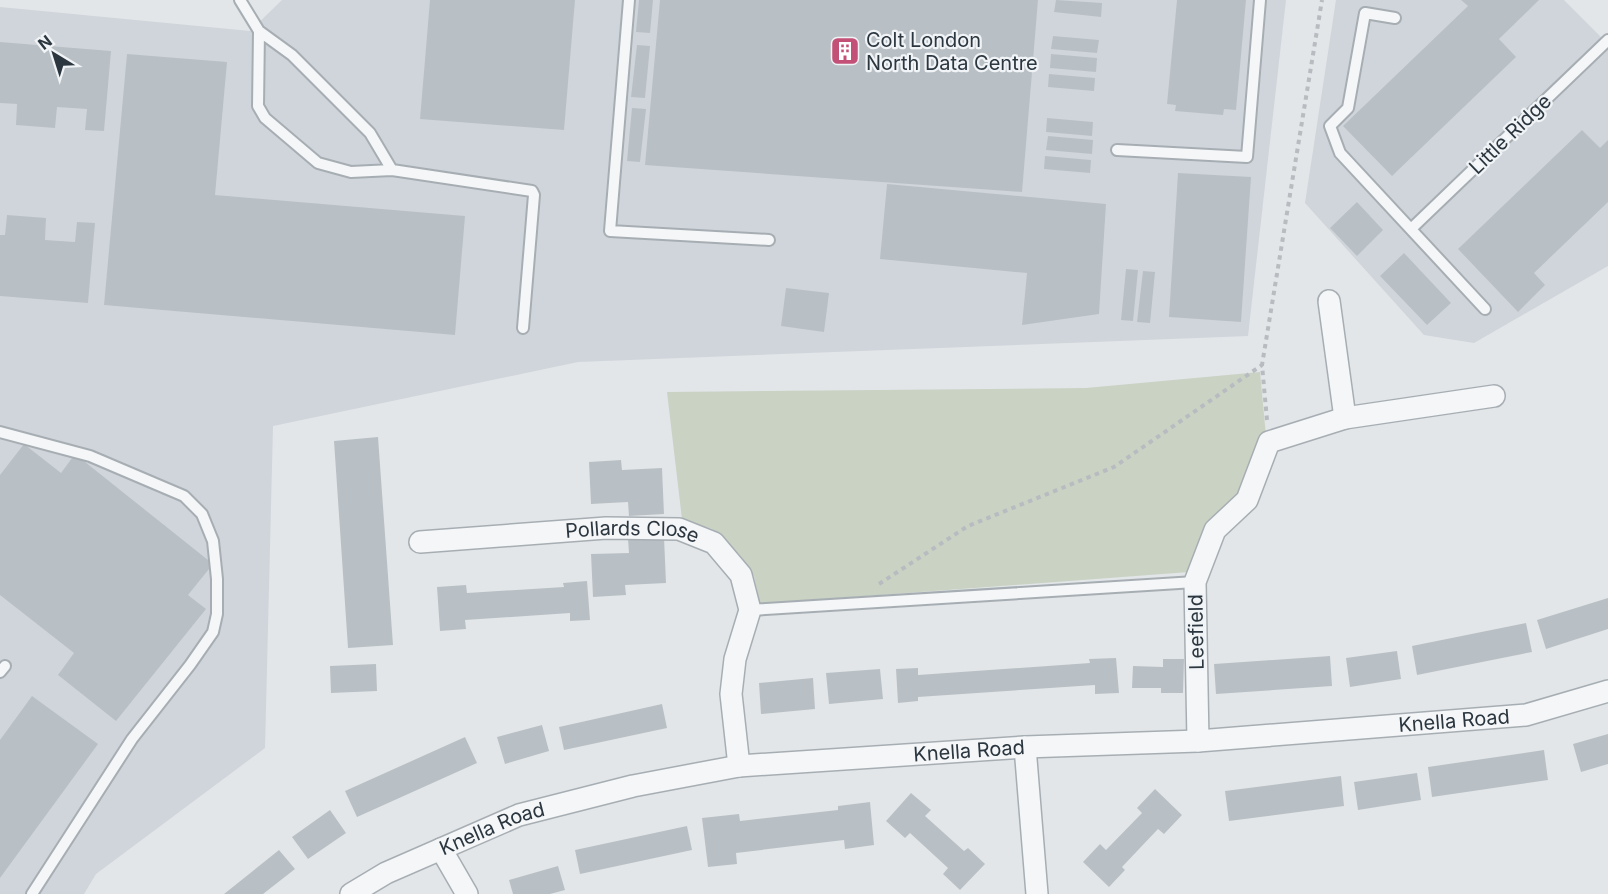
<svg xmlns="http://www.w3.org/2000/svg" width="1608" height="894" viewBox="0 0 1608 894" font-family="Inter,sans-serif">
<rect width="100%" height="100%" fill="#e2e6e9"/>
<path fill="#d0d5db" d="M282,0H1286L1248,336L578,362L273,426L265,748L96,874L84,894H0V7L250,31Z
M1336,0H1564L1608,44V266L1474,343L1424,335L1305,203Z"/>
<path fill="#cad2c4" d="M1260,372L1266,436L1243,493L1189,572L760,604L754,576L739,554L712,529L682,519L667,392L1086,388Z"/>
<path fill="#b9c0c5" d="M430,0H575L564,130L420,119Z
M639,0H653L650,33L636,32Z
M660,0H1038L1022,192L645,165Z
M1056,0L1102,3L1101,17L1054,12Z
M1177,0H1246L1236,110L1224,109L1223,115L1175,111L1176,105L1167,104Z
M1461,0H1539L1499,39L1516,57L1392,176L1343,126L1468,6Z
M1053,36L1099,40L1097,53L1051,49Z
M0,42L111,51L104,131L85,130L87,109L57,107L55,128L16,125L17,104L0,103Z
M637,45L650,46L645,98L631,97Z
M127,54L227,62L215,195L465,216L455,335L104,305Z
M1051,54L1097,58L1096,72L1050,68Z
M1049,74L1095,78L1094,91L1048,87Z
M632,108L646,109L640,162L627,161Z
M1047,118L1093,122L1092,136L1046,132Z
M1582,130L1600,148L1608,140V202L1534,273L1545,285L1518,312L1458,249Z
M1048,136L1093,140L1092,154L1046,150Z
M1045,156L1091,160L1090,173L1044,169Z
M1178,173L1251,177L1241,322L1169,317Z
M887,184L1106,204L1099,314L1022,325L1027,273L880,259Z
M1357,202L1383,230L1357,256L1330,228Z
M7,215L46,218L45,240L75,242L77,222L95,223L88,303L0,296V235H5Z
M1404,253L1451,303L1427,325L1380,276Z
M1126,269L1138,270L1133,321L1121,320Z
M1143,271L1155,272L1150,323L1137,322Z
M786,288L829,293L824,332L781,326Z
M378,437L393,645L348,648L334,441Z
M24,444L61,473L75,454L213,564L188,595L206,609L116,721L58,675L74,653L0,595V475Z
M621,460L622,470L662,468L664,514L629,516L628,502L591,504L589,462Z
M664,537L666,583L625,585L626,595L593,597L591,554L629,553L628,539Z
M587,581L590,620L570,621V613L465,620L466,629L440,631L437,587L466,585L467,593L564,587L563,583Z
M1608,598V629L1546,649L1537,620Z
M1526,623L1532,652L1417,675L1412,646Z
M1397,651L1401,679L1350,687L1346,658Z
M1330,656L1332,686L1216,694L1214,664Z
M1116,658L1119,693L1095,694V685L918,697V701L898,703L896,669L918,668V675L1090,663L1089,659Z
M1163,659H1184L1183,693H1161V688H1132L1133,666L1163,667Z
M376,664L377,691L331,693L330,666Z
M880,669L883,699L829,704L826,673Z
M813,678L815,709L761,714L759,683Z
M32,696L98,744L0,878V740Z
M662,704L667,728L564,750L559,727Z
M542,725L549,751L505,764L497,737Z
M1608,734V764L1581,772L1573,744Z
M465,737L477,763L357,817L345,791Z
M1544,750L1548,780L1432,797L1428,767Z
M1417,773L1421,800L1358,810L1354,782Z
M1341,776L1344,806L1229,821L1225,791Z
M1155,789L1182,815L1164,834L1158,829L1122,867L1125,870L1109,887L1083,862L1100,844L1106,850L1142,813L1137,808Z
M911,793L931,810L925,816L964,851L968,848L985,864L960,890L943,874L948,868L910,833L905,838L886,821Z
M870,802L874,845L845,849L844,840L736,853L737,864L708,867L702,818L739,814L740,821L838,810V806Z
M330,810L346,833L308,859L292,837Z
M687,826L692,850L580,874L575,850Z
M279,850L295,869L263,894H224Z
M558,866L565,890L550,894H513L509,880Z"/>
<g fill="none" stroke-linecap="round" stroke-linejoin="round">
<g stroke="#a7aeb3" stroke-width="14">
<path id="service" d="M240,0L259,31L292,55L370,133L392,170
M629,0L610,231L769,240
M1395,18L1365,13L1348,108L1330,126L1340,153L1485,309
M259,31L258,106L265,118L318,163L351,172L392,170L532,191L534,195L523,328
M1117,150L1247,157L1260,0
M1412,228L1608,40
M0,432L90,456L184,496L202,514L213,541L217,579V614L213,632L190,665L132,739L32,894
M750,610L1195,582
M0,672L5,666"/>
</g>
<g stroke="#a7aeb3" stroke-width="24">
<g id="minor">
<path d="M1329,301L1345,418"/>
<path id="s1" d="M420,542L606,528L679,529L714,543L741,575L750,610L735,659L731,694L739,766"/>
<path d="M1198,741L1195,582L1215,530L1247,500L1269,442L1345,418L1494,396"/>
<path d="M1025,747L1037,894"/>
<path d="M441,849L467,894"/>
<path id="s2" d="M351,894L386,873L519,815L633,786L739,766L1025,747L1198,741L1526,715L1608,691"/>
</g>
</g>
<path stroke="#b8bcc0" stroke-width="4" stroke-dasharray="4.5 4.5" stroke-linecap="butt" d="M1267,420L1262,365L1322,0
M879,584L968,526L1114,467L1262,365"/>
<use href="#service" stroke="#f4f6f8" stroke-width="10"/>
<use href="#minor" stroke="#f4f6f8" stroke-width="21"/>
</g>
<defs>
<g id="building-square" transform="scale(1.5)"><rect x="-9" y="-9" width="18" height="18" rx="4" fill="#c35177" stroke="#f1f4f7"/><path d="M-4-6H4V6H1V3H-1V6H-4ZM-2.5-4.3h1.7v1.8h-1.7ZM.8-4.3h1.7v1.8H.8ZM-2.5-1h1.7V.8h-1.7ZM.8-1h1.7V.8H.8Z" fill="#fff"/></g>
</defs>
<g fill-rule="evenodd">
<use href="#building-square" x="845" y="51"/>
</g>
<g text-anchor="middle" stroke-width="4.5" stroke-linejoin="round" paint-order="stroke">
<g font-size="20" fill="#2b363f" stroke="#f1f4f7" text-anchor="start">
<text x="866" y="47">Colt London<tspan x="866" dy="23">North Data Centre</tspan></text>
</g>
<g font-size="20" fill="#2b363f" stroke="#f1f4f7">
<text transform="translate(1510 134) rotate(-44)" y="7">Little Ridge</text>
<text dy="7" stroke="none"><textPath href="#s1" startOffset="213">Pollards Close</textPath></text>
<text transform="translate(1196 632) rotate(-91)" y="7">Leefield</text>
<text dy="7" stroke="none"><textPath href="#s2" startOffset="1128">Knella Road</textPath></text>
<text dy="7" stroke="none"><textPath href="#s2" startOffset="642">Knella Road</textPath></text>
<text dy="7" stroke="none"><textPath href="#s2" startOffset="156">Knella Road</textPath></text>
</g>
</g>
<g transform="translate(54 54) rotate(322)" stroke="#f1f4f7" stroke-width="4.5" paint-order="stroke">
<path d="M0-4.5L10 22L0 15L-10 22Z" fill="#2b363f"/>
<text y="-9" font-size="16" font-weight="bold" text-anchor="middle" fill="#2b363f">N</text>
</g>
</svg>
